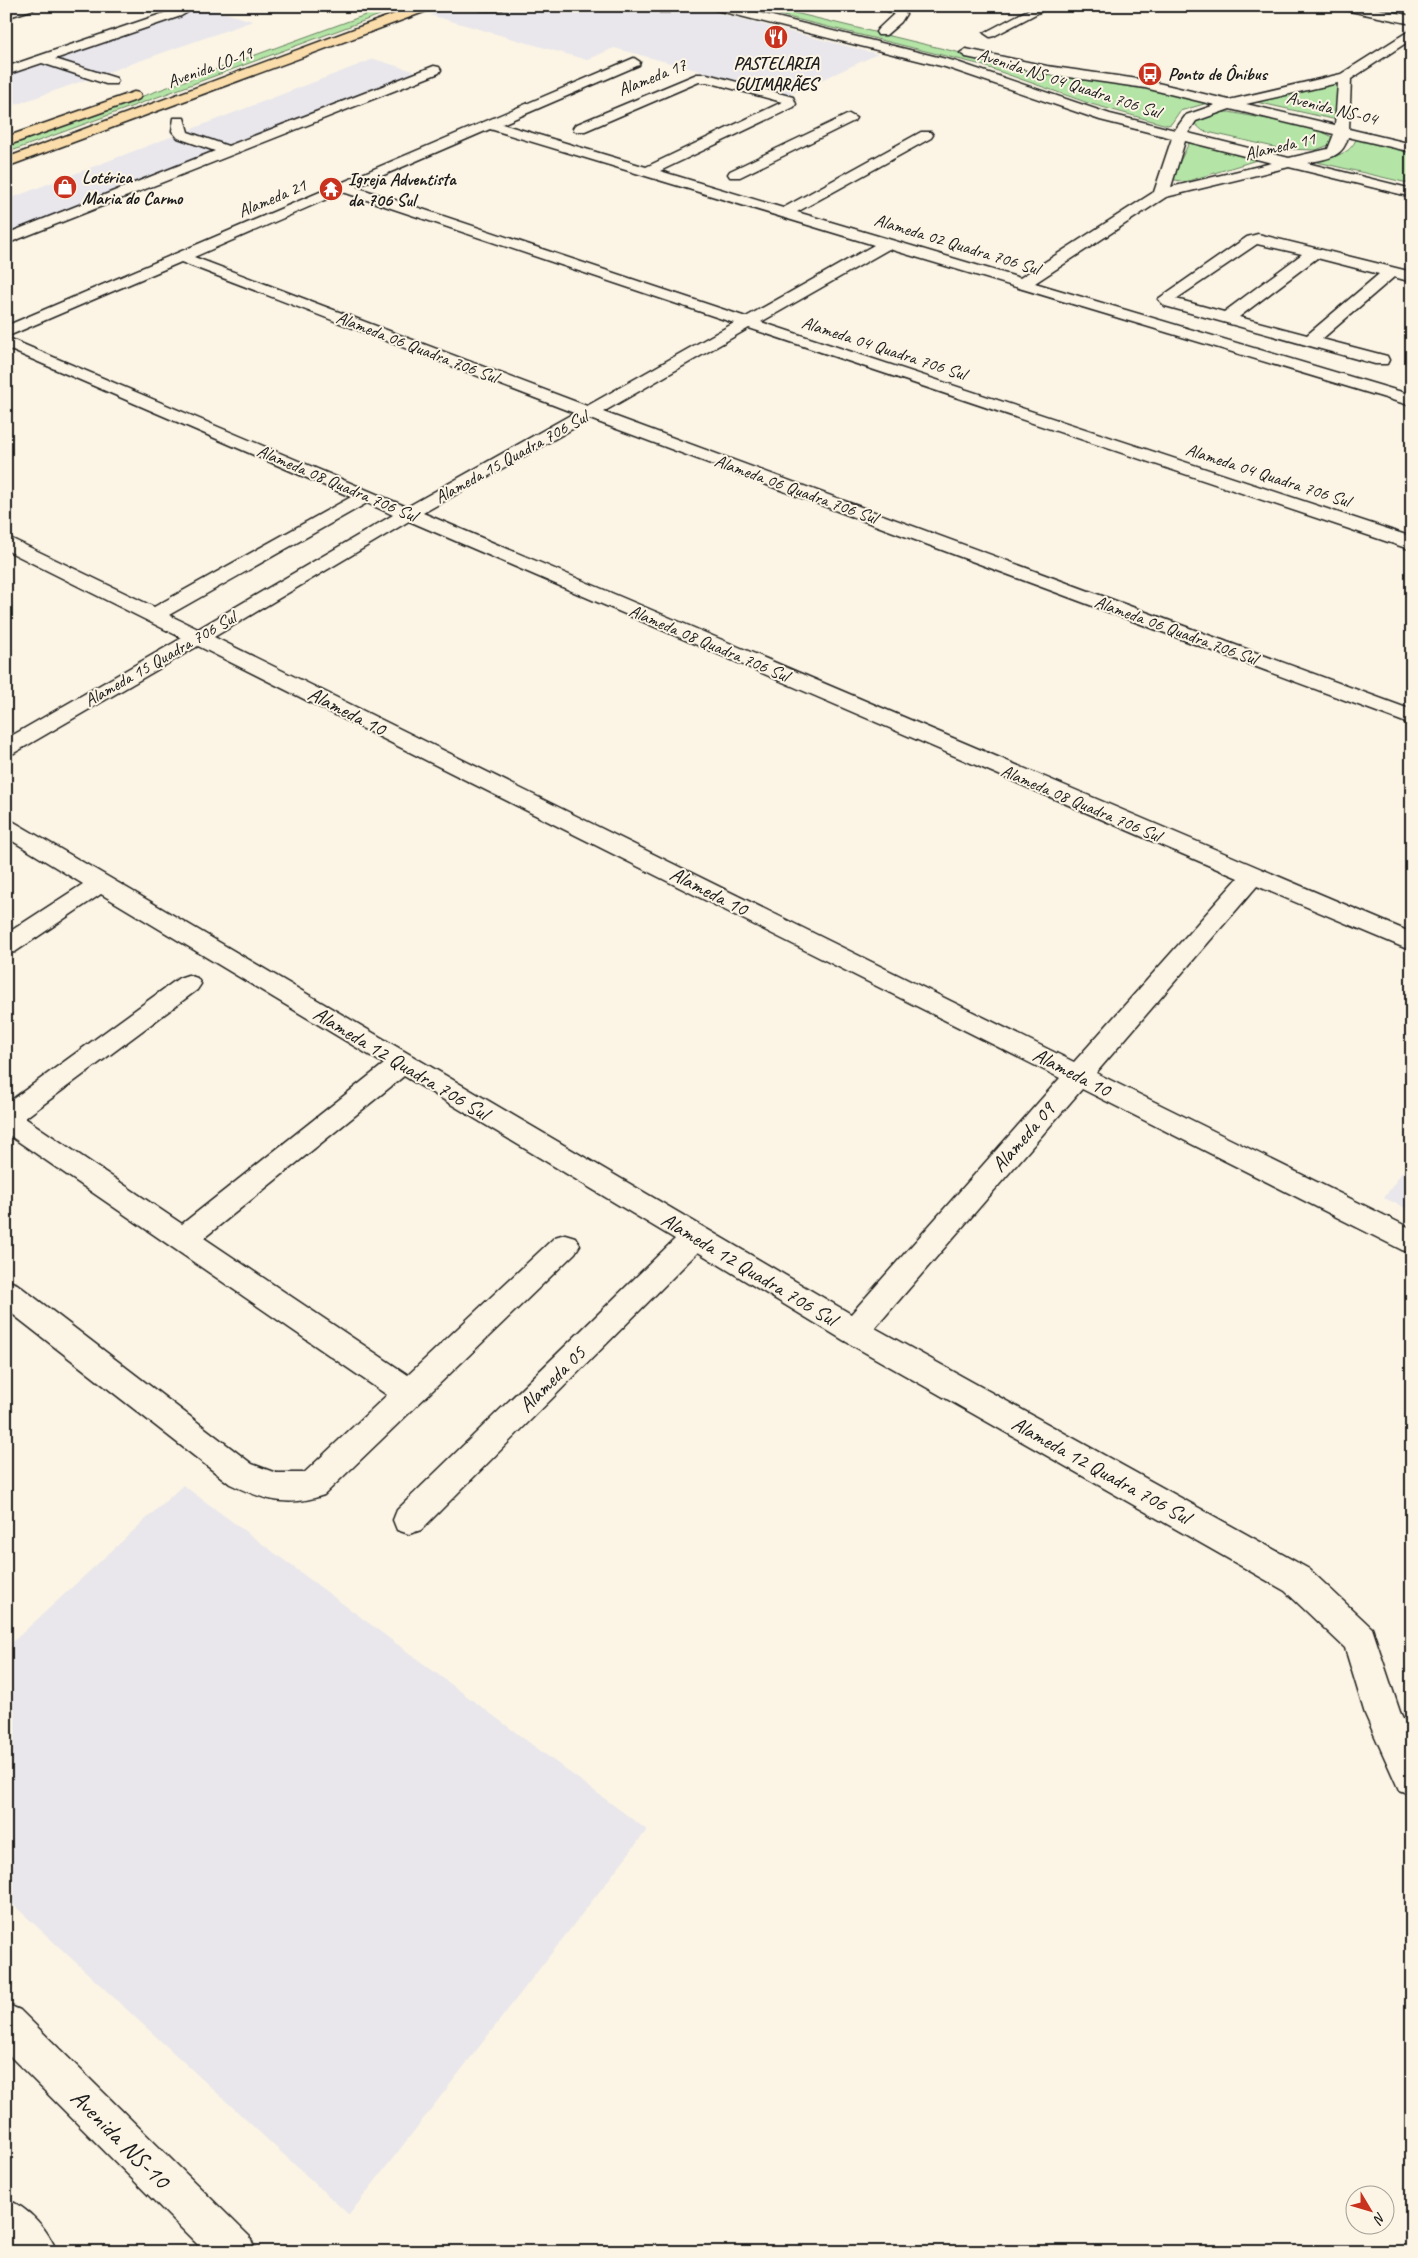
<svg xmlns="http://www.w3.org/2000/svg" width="1418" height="2258" viewBox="0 0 1418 2258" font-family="Caveat,sans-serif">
<rect width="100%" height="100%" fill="#fcf5e5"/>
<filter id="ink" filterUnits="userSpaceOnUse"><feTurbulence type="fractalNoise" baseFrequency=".02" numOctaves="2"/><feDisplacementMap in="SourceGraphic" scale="10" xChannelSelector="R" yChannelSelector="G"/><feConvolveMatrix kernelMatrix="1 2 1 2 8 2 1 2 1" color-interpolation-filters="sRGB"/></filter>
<g filter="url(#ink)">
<path fill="#e9e7eb" d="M454,6H691L878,54L789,95L614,48L587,60L430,15Z
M205,7L253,21L6,108V75Z
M374,59L420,73L6,236V200Z
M1412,1158V1211L1384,1198Z
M183,1485L647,1830L349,2215L6,1898V1648Z"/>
<path fill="#b4e5a6" stroke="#688061" d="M390,6H404L6,153V146Z
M743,6H766L1023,68L1132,84L1211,102L1180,111L1171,124L1167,125L1091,104L978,64Z
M1344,78L1337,120L1252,101Z
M1229,112L1316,128L1332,137L1329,145L1316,150L1283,149L1203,131L1195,124C1202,111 1216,113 1229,112Z
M1357,137L1412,151V184L1317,162L1318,160C1336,155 1350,156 1357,137Z
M1190,141L1260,159L1185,182L1171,179Z"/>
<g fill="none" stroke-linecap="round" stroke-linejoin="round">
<g stroke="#1c1c1c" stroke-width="3">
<path id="minor" d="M17,6H36L34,9L6,18V10Z
M179,6H191V10L181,16L55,59L116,78L118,81L116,84H106L42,63L6,75V67L173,10Z
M471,6H509C502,12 478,12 471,6Z
M710,6H732L954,61L1110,114L1175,130L1186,115L1215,105L1145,88L1047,74L966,57L960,53L966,49L1047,66L1145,80L1229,100L1341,74L1412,29V39L1351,79L1349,129L1412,144V152L1348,137C1342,159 1327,158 1307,163L1412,189V197L1289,167L1166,197L1035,283L1412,395V406L889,249L761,322L1412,537V550L749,328L603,412L1412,710V725L590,419L423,513L1412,933V951L1257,886L1096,1073L1412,1229V1253L1402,1250L1082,1089L875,1328L1309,1569L1372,1628L1400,1712L1412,1737V1795L1399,1790L1365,1714L1345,1648L1285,1591L843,1340L698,1252L421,1530L409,1534L397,1530L393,1520L397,1510L675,1239L404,1076L204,1238L408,1375L555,1237L565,1234L575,1237L580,1245L575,1253L324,1495C287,1508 264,1500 230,1484L6,1309V1280L17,1284L252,1464L276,1473H304L387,1395L6,1133V1104L179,978L188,975L197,978L201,984L197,990L25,1118L182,1224L384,1064L101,894L15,952L6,954V934L83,884L6,837V820L14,822L110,878L851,1314L1060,1078L198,646L14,753L6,755V739L182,638L6,550V536L154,607L351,497L6,348V337L407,507L574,413L181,262L6,337V326L634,58L640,62L639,65L502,124L646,167L782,102L707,82H699L585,131H575L573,128L575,125L697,74H707L793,97L796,104L794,107L660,171L783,208L921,132H931L933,135L931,138L797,212L1020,278L1154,192L1172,138L1100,120L945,67L712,9ZM1338,83L1335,125L1246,104ZM1230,109L1334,134L1328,149L1289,158L1188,133L1196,121ZM490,129L874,245L746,317L356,187ZM1185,141L1272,163L1171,187ZM343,192L734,323L587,406L194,257ZM367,503L393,515L198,629L169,615ZM409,521L1238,878L1074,1062L214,637Z
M877,6H899L906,14L901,22L886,35H878L876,32L878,29L894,14Z
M1035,6H1051L994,36L990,37L984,33Z
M1339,6H1364L1412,16V24L1345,10Z
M434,66L439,67L441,70L439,73L6,244V234L215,151L178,138L172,131L174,118H184L188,132L228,146Z
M849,114L856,118L854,121L740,177H730L728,174L730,171Z
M1258,234L1412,272V282L1394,277L1322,339L1387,356L1389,360L1387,364H1375L1165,306L1158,299L1247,237ZM1257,244L1302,254L1224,312L1176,299ZM1317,258L1379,274L1307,335L1239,317Z
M6,2004L20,2010L250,2237L256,2252H205L6,2052Z
M6,2199C29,2208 48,2229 57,2252H7Z"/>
</g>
<g stroke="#1c1c1c" stroke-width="3">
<path id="major" d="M416,6H434L432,9L6,167V158Z
M134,92L139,93L141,96L139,99L6,146V137Z"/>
</g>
<use href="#minor" fill="#fcf5e5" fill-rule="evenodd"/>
<use href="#major" fill="#faddab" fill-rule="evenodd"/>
</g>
<path fill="#a3aad5" stroke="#1c1c1c" d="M658,6H669L670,13H659Z"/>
<path fill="#bec6f8" stroke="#1c1c1c" d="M658,6H669L670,7L659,8Z"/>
</g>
<defs>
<g id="restaurant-disc" transform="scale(1.25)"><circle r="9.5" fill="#c8321e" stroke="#fcf5e5"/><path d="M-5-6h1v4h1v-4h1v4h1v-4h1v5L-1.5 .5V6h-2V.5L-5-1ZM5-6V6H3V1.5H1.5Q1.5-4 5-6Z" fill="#fff"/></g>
<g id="bus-disc" transform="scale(1.25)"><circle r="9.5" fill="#c8321e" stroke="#fcf5e5"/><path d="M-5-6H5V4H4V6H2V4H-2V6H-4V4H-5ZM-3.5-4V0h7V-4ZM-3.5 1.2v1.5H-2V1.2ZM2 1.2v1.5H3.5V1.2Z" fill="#fff"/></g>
<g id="shop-disc" transform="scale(1.25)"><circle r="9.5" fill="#c8321e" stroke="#fcf5e5"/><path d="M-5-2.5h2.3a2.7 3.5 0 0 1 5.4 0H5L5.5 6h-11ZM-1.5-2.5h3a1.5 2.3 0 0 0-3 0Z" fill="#fff"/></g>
<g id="temple-disc" transform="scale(1.25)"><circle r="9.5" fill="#c8321e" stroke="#fcf5e5"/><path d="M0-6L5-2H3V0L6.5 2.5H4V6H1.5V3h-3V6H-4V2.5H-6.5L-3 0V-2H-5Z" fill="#fff"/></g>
</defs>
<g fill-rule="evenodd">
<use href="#restaurant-disc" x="776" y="37"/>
<use href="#bus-disc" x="1150" y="74"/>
<use href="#shop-disc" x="65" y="187"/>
<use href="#temple-disc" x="331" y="189"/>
</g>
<g text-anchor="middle" stroke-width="4" stroke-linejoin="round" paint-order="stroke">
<g font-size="18" font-weight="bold" fill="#1c1c1c" stroke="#fcf5e5" text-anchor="start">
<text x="776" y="69" text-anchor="middle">PASTELARIA<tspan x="776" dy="21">GUIMARÃES</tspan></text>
<text x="1168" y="80">Ponto de Ônibus</text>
<text x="82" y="183">Lotérica<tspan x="82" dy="21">Maria do Carmo</tspan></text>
<text x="348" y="185">Igreja Adventista<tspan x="348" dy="21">da 706 Sul</tspan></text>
</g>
<g font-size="18" fill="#1c1c1c" stroke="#fcf5e5">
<text transform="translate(210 67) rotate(-20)" y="6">Avenida LO-19</text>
<text transform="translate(652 77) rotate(-22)" y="6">Alameda 17</text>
<text transform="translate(1069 83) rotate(18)" y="6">Avenida NS 04 Quadra 706 Sul</text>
<text transform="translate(1332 108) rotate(14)" y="6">Avenida NS-04</text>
<text transform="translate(1280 146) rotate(-13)" y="6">Alameda 11</text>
<text transform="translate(272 198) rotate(-23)" y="6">Alameda 21</text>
<text transform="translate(957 244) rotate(17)" y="6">Alameda 02 Quadra 706 Sul</text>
<text transform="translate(417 347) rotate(21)" y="6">Alameda 06 Quadra 706 Sul</text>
<text transform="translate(884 348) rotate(18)" y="6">Alameda 04 Quadra 706 Sul</text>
<text transform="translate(511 457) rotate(-29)" y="6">Alameda 15 Quadra 706 Sul</text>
<text transform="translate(1268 475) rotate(18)" y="6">Alameda 04 Quadra 706 Sul</text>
<text transform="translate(337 483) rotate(23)" y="6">Alameda 08 Quadra 706 Sul</text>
<text transform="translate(796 489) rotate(20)" y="6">Alameda 06 Quadra 706 Sul</text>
<text transform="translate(1176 630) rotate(20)" y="6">Alameda 06 Quadra 706 Sul</text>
<text transform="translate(709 643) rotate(23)" y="6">Alameda 08 Quadra 706 Sul</text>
<text transform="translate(160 659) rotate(-30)" y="6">Alameda 15 Quadra 706 Sul</text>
<text transform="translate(1081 803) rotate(23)" y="6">Alameda 08 Quadra 706 Sul</text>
</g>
<g font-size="21" fill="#1c1c1c" stroke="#fcf5e5">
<text transform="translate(347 711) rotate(27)" y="7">Alameda 10</text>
<text transform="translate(709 891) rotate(27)" y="7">Alameda 10</text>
<text transform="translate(401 1063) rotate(31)" y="7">Alameda 12 Quadra 706 Sul</text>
<text transform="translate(1072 1072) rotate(27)" y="7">Alameda 10</text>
<text transform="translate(1023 1137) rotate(-49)" y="7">Alameda 09</text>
<text transform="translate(749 1269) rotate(31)" y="7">Alameda 12 Quadra 706 Sul</text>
<text transform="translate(552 1379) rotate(-45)" y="7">Alameda 05</text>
<text transform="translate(1101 1470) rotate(29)" y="7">Alameda 12 Quadra 706 Sul</text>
</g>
<g font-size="25" fill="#1c1c1c" stroke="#fcf5e5">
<text transform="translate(121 2138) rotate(45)" y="9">Avenida NS-10</text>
</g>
</g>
<rect width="1418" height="2258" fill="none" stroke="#fcf5e5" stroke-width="25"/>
<rect x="12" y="12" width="1393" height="2233" fill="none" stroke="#1c1c1c" stroke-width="2" filter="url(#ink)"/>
<g transform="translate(1370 2210) rotate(128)"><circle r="24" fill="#fcf5e5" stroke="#a29e95"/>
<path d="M0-4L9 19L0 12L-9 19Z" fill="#c8321e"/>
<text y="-8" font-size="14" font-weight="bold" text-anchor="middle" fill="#1c1c1c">N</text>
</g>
</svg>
